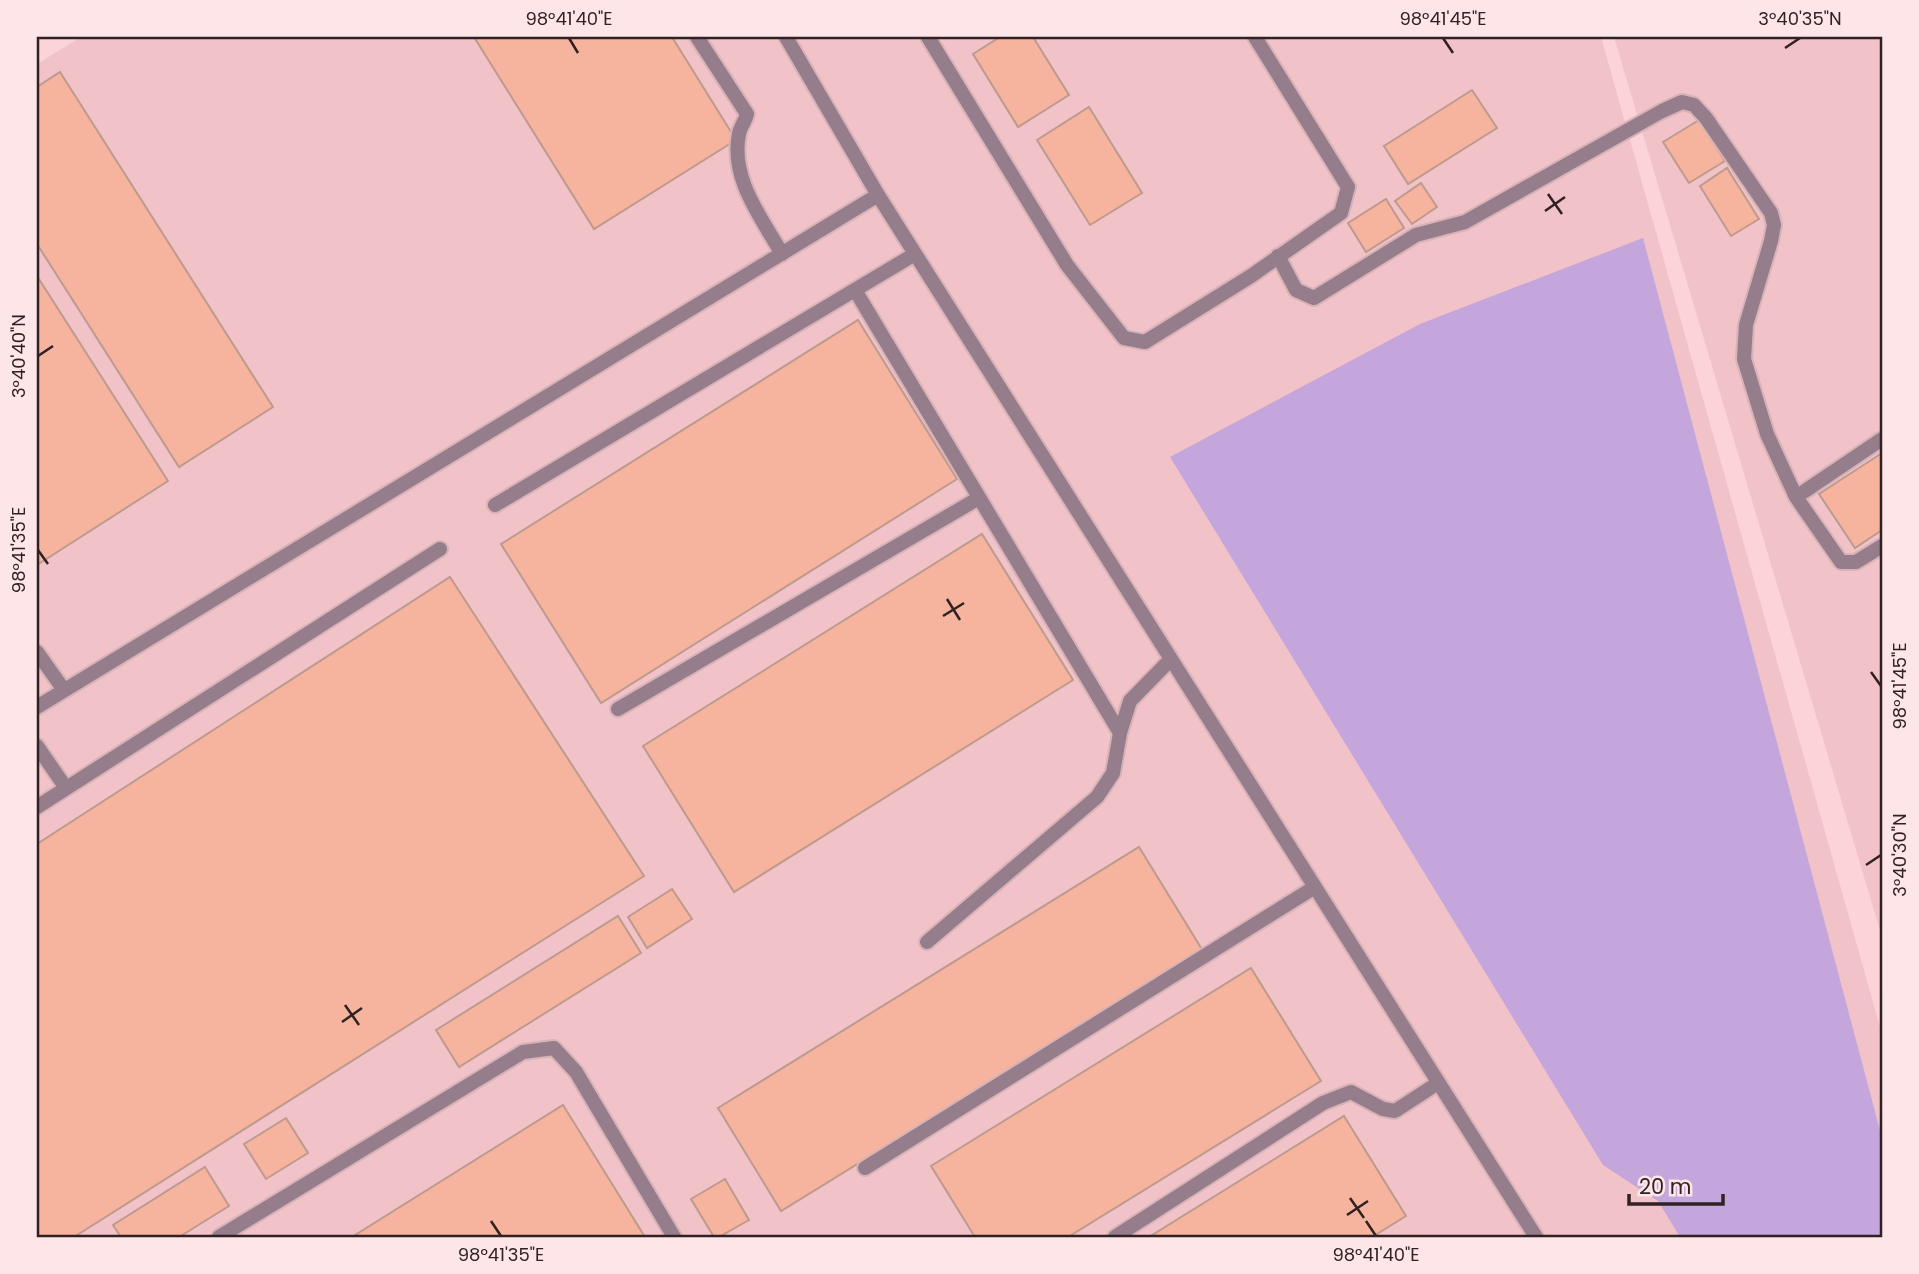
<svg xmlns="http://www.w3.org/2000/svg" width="1919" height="1274" viewBox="0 0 1919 1274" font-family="Poppins,sans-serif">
<rect width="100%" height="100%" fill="#fcd3d8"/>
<path fill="#f1c2c8" d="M81,37H1601L1882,1034V1237H37V64Z
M1614,37H1882V937Z"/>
<path fill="#c4a5dc" d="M1643,238L1882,1138V1237H1680L1658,1201L1603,1165L1170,457L1420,324Z"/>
<path fill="#f6b49e" stroke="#be9a8e" stroke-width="2" d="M474,37H672L736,140L594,229Z
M1000,37H1033L1069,95L1018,127L973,54Z
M60,72L273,407L179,467L37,244V87Z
M1472,90L1497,128L1408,184L1384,146Z
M1089,107L1142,193L1090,225L1037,140Z
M1699,120L1725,161L1689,183L1663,142Z
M1727,168L1759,219L1731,236L1700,186Z
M1421,183L1437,207L1412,224L1395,201Z
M1386,199L1404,228L1366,252L1348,223Z
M37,276L168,481L37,565Z
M858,320L957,479L601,703L501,544Z
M1882,453V530L1855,548L1819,494Z
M982,534L1073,680L734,892L643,746Z
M450,577L644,876L74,1237H37V844Z
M1139,847L1203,951L781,1211L718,1108Z
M672,889L692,919L647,948L628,917Z
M618,916L641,953L459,1067L436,1030Z
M1251,968L1321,1081L1068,1237H975L931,1166Z
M563,1105L645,1237H352Z
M1344,1116L1406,1216L1372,1237H1149Z
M286,1118L308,1153L266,1179L244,1144Z
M205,1167L229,1206L179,1237H121L113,1225Z
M725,1179L749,1220L719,1237H714L691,1199Z"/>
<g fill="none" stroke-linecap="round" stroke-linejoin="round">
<g stroke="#d7b3b7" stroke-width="18">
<path id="lane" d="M697,37L747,114C745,122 740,127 739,134C730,178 761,217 782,254
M786,37L878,195
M928,37L1067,265L1124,338L1145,342L1251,276L1341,213L1348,187L1255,37
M1278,256L1296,290L1314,298L1416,235L1465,222L1662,111L1682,102L1694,105L1706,118L1771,213L1774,225L1771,241L1746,325L1744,359L1767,434L1796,497L1841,562H1856L1882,546
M855,290L1120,733
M1796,497L1882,439
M495,505L915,254
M37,652L64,690
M37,707L878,195L1536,1237
M618,709L979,498
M37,746L66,788
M37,807L440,549
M927,942L1097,797L1113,773L1120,733L1130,701L1171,659
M865,1168L1315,887
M219,1237L523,1052L554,1048L576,1072L674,1237
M1115,1237L1323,1103L1351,1092L1383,1109L1395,1111L1438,1083"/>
</g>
<use href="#lane" stroke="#957d8c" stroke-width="14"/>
</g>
<path fill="none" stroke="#302123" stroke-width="2.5" d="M569,38L578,53M1443,38L1453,53M1785,48L1800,38M1548,194L1562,214M1545,211L1565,197M38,356L53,346M38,550L48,564M947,599L960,620M943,616L964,603M1871,672L1881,686M1866,865L1881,855M345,1005L359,1025M342,1022L362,1008M1350,1198L1364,1218M1347,1215L1368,1201M491,1221L501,1236M1366,1221L1376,1236"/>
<rect width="1919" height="1274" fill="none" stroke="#fee5e8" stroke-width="77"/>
<path d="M1629 1194v10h94v-10" fill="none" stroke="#302123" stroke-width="3.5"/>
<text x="1639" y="1194" font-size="21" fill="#302123" stroke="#fee5e8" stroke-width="5" paint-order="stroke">20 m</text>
<rect x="38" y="38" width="1843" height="1198" fill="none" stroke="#302123" stroke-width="2.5"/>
<g font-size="18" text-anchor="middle" fill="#302123">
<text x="569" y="25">98°41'40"E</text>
<text x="1443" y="25">98°41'45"E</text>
<text x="1800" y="25">3°40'35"N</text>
<text transform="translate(19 356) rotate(-90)" y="6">3°40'40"N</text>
<text transform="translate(19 550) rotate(-90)" y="6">98°41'35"E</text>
<text transform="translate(1900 686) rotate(-90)" y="6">98°41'45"E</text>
<text transform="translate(1900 855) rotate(-90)" y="6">3°40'30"N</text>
<text x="501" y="1261">98°41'35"E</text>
<text x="1376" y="1261">98°41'40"E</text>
</g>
</svg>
